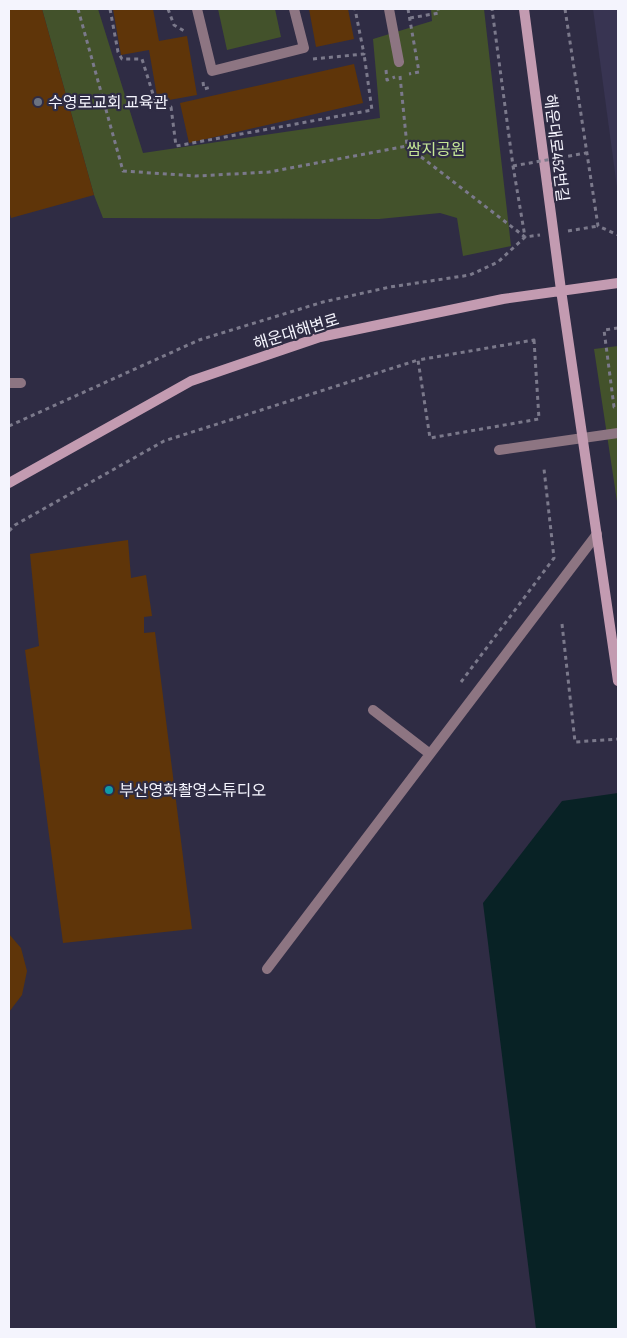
<svg xmlns="http://www.w3.org/2000/svg" width="627" height="1338" viewBox="0 0 627 1338" font-family="'Sofia Sans Condensed','Noto Sans KR',sans-serif">
<rect width="100%" height="100%" fill="#2f2c44"/>
<path fill="#383452" d="M593,9H618V195Z"/>
<path fill="#43522b" d="M42,9H98L143,153L380,118L373,39L432,21L431,9H484L511,246L463,256L457,218L440,213L379,219L103,218L94,195Z
M218,9H275L281,37L227,50Z
M618,346V508L594,349Z"/>
<path fill="#082225" d="M618,793V1329H536L483,903L562,801Z"/>
<path fill="#5f3509" d="M9,9H42L94,195L11,218L9,211Z
M113,9H153L159,41L187,36L197,95L158,102L149,50L121,55Z
M309,9H348L354,39L316,47Z
M354,64L363,103L189,143L180,103Z
M128,540L131,578L146,575L152,616L144,617V633L155,632L192,929L63,943L25,650L39,646L30,554Z
M9,934L21,948L27,971L22,995L9,1012Z"/>
<g fill="none" stroke-linecap="round" stroke-linejoin="round">
<path stroke="#7b798b" stroke-width="3" stroke-dasharray="4 4" stroke-linecap="butt" d="M78,9L123,171L196,176L269,172L407,146
M110,9L118,52L122,59H142L157,107H171L176,146L372,110L364,54
M168,9L174,25L186,32
M408,9L419,72L409,74
M565,9L598,226L618,235
M410,18L439,13L438,9
M313,59L364,54L355,9
M386,70L387,80L395,77
M400,76L407,146L525,237L540,235
M203,82L204,89L211,87
M568,231L598,226
M618,328L604,330L614,407H618
M534,340L539,419L430,438L418,360Z
M9,426L199,340L323,302L390,287L470,275L498,262L525,237L513,166L492,9
M9,531L15,525L164,441L418,360
M562,624L575,742L618,739
M461,682L554,558L544,469"/>
<path stroke="#8d7582" stroke-width="10" d="M197,9L212,71L304,48L294,9
M389,9L399,62
M9,383H21
M499,450L618,433
M373,710L430,754
M267,969L597,534"/>
<path stroke="#c39bb1" stroke-width="10" d="M524,9L561,290L618,681
M9,483L191,381L320,337L503,299L618,283"/>
<path stroke="#7b798b" stroke-width="3" stroke-dasharray="4 4" stroke-linecap="butt" d="M513,166L586,153"/>
</g>
<circle fill="#6b7280" stroke="#2f2c44" stroke-width="2" cx="38" cy="102" r="5"/>
<circle fill="#0f9aa8" stroke="#2f2c44" stroke-width="2" cx="109" cy="790" r="5"/>
<g text-anchor="middle" stroke-width="4.5" stroke-linejoin="round" paint-order="stroke">
<g font-size="16" fill="#f4f4fd" stroke="#2f2c44" text-anchor="start">
<text x="48" y="108">수영로교회 교육관</text>
<text x="119" y="796">부산영화촬영스튜디오</text>
</g>
<g font-size="16" fill="#f4f4fd" stroke="#2f2c44">
<text transform="translate(557 148) rotate(83)" y="6">해운대로452번길</text>
<text transform="translate(296 331) rotate(-17)" y="6">해운대해변로</text>
</g>
<g font-size="16" fill="#c5e796" stroke="#2f2c44">
<text x="436" y="155">쌈지공원</text>
</g>
</g>
<rect width="627" height="1338" fill="none" stroke="#f4f4fd" stroke-width="20"/>
</svg>
